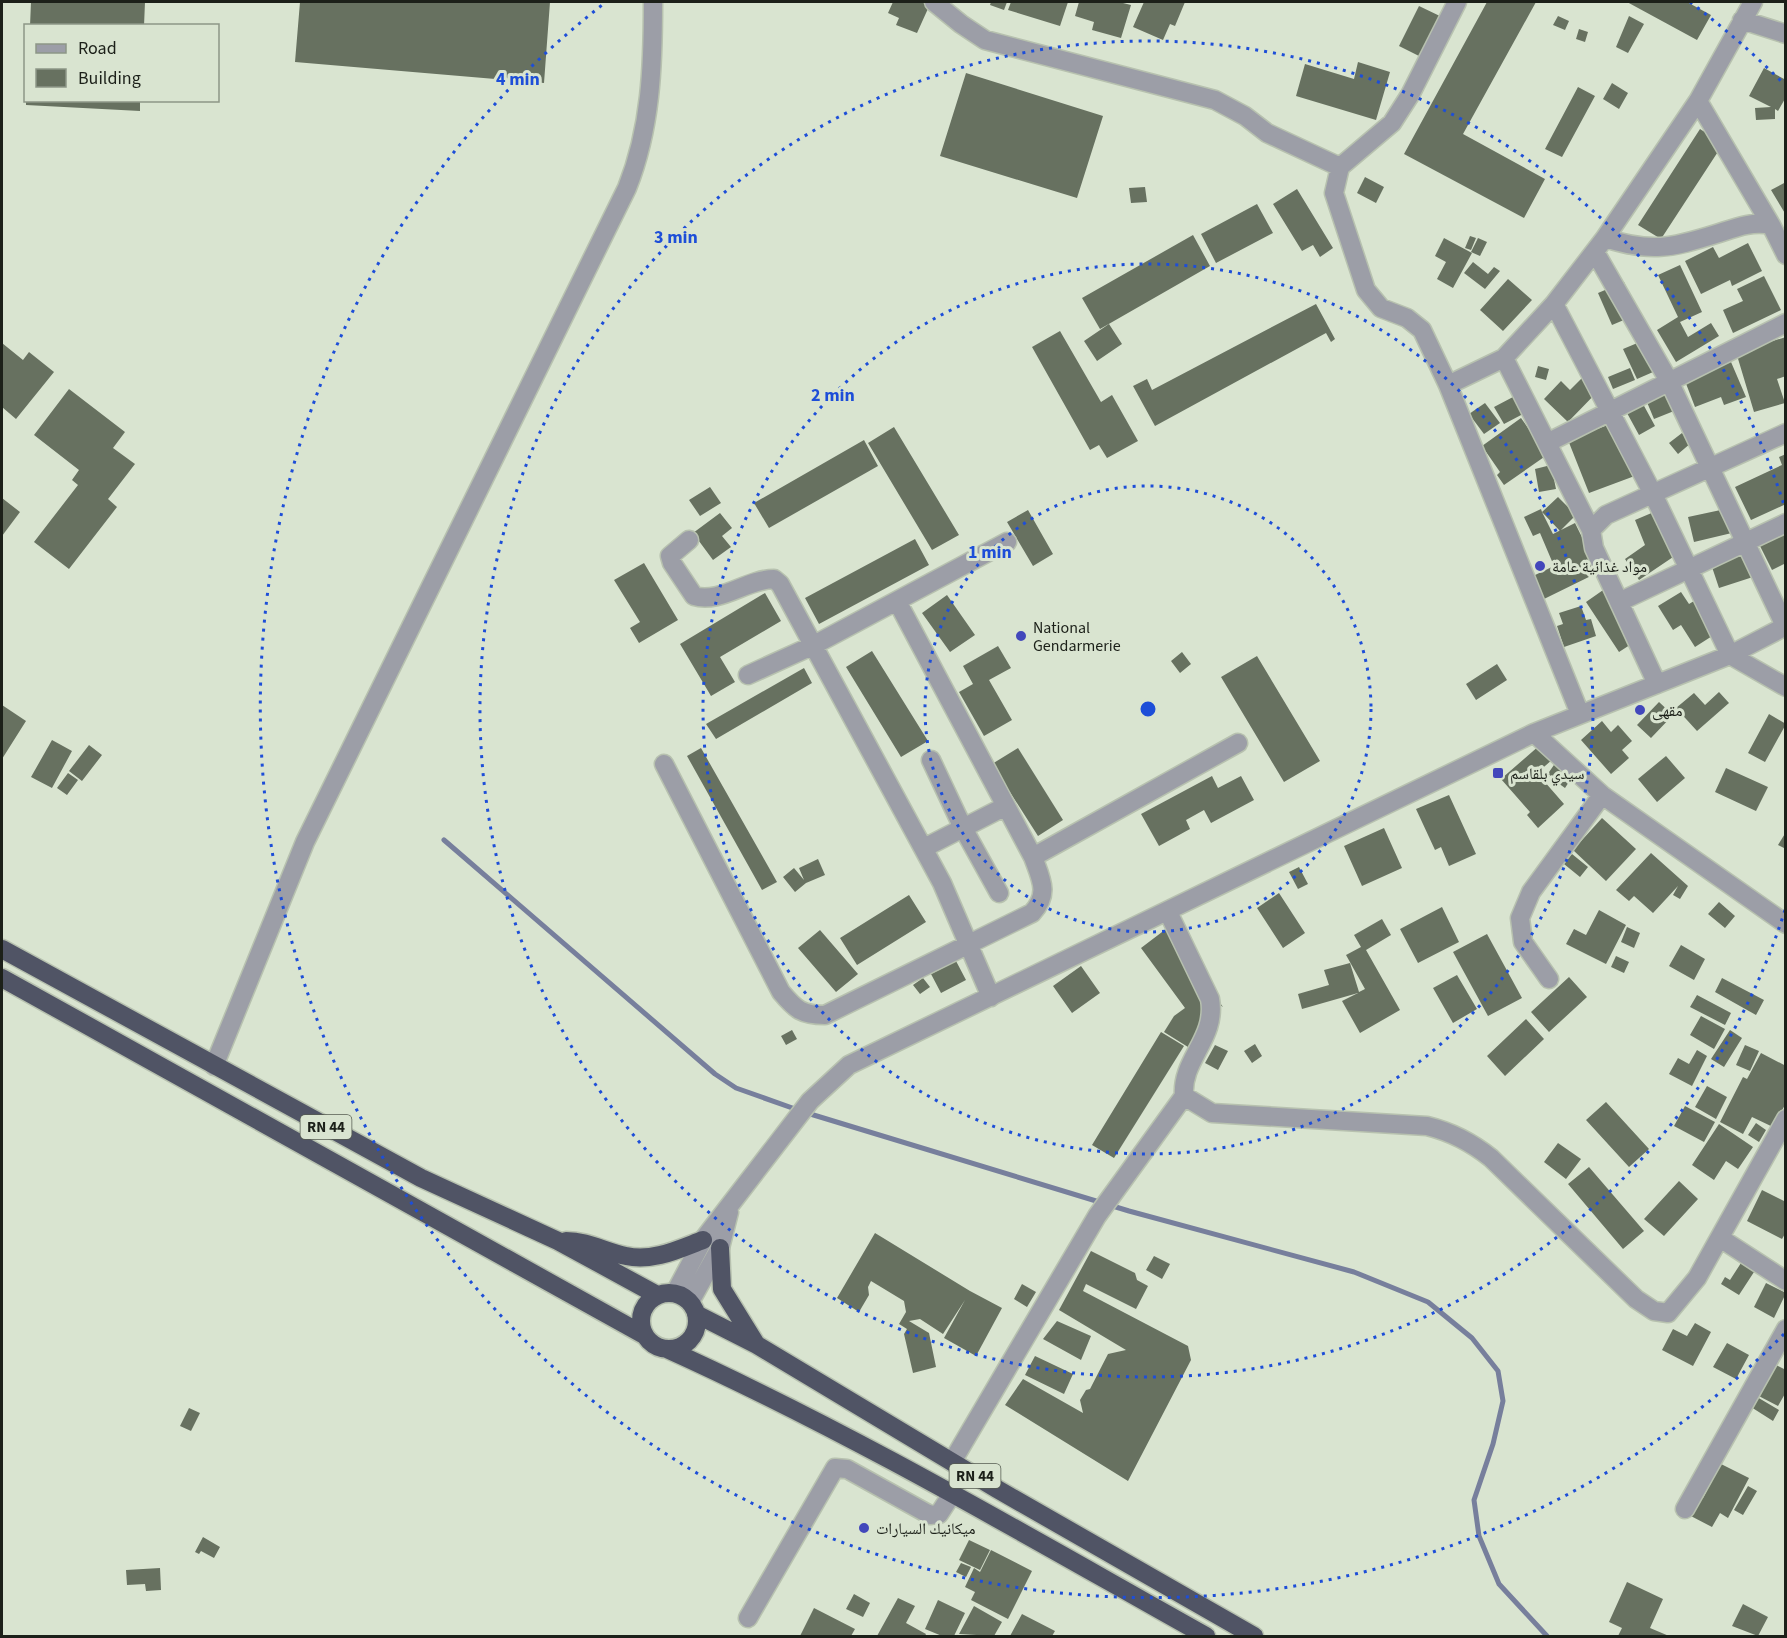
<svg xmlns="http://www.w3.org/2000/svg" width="1787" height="1638" viewBox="0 0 1787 1638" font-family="'Source Sans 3','Noto Naskh Arabic',sans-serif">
<rect width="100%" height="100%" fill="#d9e4d0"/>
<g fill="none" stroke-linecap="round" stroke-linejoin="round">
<path stroke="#777f9c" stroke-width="5" d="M444,840L715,1074L736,1088L798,1110
M807,1113L1129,1211L1354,1272L1428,1302L1472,1338L1498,1371L1503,1401L1493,1444L1474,1500L1479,1536L1499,1584L1547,1636"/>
</g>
<path fill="#677160" d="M31,2H145L144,26H30Z
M300,2H550L544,83L295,62Z
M893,2H931L917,33L896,25L899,18L888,13Z
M991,2H1007L1004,10L990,5Z
M1011,2H1068L1060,26L1008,10Z
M1079,2H1119L1131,5L1121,38L1092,30L1094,22L1075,16Z
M1144,2H1185L1175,26L1170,24L1163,40L1133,27Z
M1487,2H1536L1463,134L1545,179L1524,218L1404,154Z
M1627,2H1687L1711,15L1697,40Z
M1419,6L1444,18L1423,58L1399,46Z
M1558,16L1569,21L1565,30L1553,25Z
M1629,16L1644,24L1628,53L1616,47Z
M1579,29L1588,32L1585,42L1576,39Z
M1358,62L1390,72L1376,120L1296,96L1305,64L1354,79Z
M1764,68L1786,80V97L1778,111L1775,109V119L1756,120L1755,108L1771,107L1749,96Z
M966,73L1103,116L1077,198L940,156Z
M1612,83L1628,93L1619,109L1603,99Z
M1578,87L1595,96L1562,157L1545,149Z
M26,100H140V111L26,105Z
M1700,129L1723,144L1661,239L1638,225Z
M1365,177L1384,187L1376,203L1357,193Z
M1786,182V215L1771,190Z
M1145,187L1147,202L1131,203L1129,188Z
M1297,189L1333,248L1320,257L1313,245L1302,251L1273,204Z
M1257,204L1273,233L1216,263L1201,234Z
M1193,235L1210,266L1100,329L1082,298Z
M1470,236L1476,238L1471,250L1465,248Z
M1444,238L1472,253L1453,288L1437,279L1446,262L1435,256Z
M1478,238L1487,242L1480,256L1471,252Z
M1748,243L1762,271L1732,286L1730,280L1701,294L1685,261L1713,247L1719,258Z
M1473,262L1488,274L1494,267L1500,271L1485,289L1464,273Z
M1680,265L1702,312L1680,322L1688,337L1711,323L1719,336L1676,362L1657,330L1678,317L1658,275Z
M1764,276L1781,310L1733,333L1723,310L1743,301L1737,289Z
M1508,279L1532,300L1503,331L1480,310Z
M1624,282L1638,314L1612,325L1598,293Z
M1316,304L1335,339L1331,342L1326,333L1155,426L1133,386L1147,379L1152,390Z
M1109,324L1122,344L1097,361L1084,341Z
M1060,331L1101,402L1112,395L1138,441L1107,458L1099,445L1090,450L1032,347Z
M1786,337V376L1777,379L1785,403L1754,412L1736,352Z
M1647,339L1660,369L1637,379L1623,349Z
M2,343L23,360L29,352L54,372L16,419L2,407Z
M1731,362L1746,397L1724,405L1721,397L1695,407L1685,381Z
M1538,366L1549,369L1546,380L1535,377Z
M1630,368L1635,380L1613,389L1608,377Z
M1587,373L1602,387L1568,422L1544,399L1561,381L1570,390Z
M1669,385L1679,409L1654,419L1644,395Z
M69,389L125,432L113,448L135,464L108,499L117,507L69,569L34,542L78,485L72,480L79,470L34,435Z
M1513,397L1523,414L1504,424L1494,407Z
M1485,403L1500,423L1484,434L1469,414Z
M1643,404L1655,426L1639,435L1627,413Z
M1521,418L1547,455L1504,485L1497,475L1500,472L1482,446Z
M1616,422L1640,474L1589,493L1568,440Z
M894,427L959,535L932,550L868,443Z
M1682,433L1691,443L1678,454L1669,443Z
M864,440L878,466L769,528L754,503Z
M1786,454V504L1751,520L1735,487L1782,465L1779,457Z
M1551,465L1556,489L1539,492L1535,469Z
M710,487L721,503L700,516L689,500Z
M1558,497L1576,515L1560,531L1542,512L1553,534L1575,523L1599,572L1544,599L1533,576L1554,566L1540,533L1533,536L1524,517L1541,509L1542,512Z
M2,498L20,512L2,536Z
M1730,508L1736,532L1694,542L1688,517Z
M1661,509L1679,553L1639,580L1625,559L1645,545L1635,520Z
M1028,510L1053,554L1033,566L1007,522Z
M720,513L732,528L722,536L731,547L713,560L693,533Z
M1786,531V563L1772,570L1759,544Z
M915,539L929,565L819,624L805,598Z
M1749,552L1756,576L1719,588L1711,564Z
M644,563L678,620L639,643L630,628L640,622L614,580Z
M1606,588L1639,639L1619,652L1586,602Z
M1681,592L1689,604L1699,598L1720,631L1695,647L1681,625L1673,630L1658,606Z
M765,593L781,621L720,657L735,682L711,696L680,644Z
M947,595L975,635L950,652L922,613Z
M1581,606L1586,620L1591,619L1596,636L1564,647L1557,626L1563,624L1559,613Z
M998,646L1011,668L989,680L1012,720L984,736L959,692L973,684L963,666Z
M872,651L928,741L901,757L846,667Z
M1182,652L1191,664L1180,673L1171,661Z
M1257,656L1320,761L1284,782L1221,677Z
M1497,664L1507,680L1476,700L1466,684Z
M804,668L812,683L716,739L706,724Z
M1719,692L1729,703L1697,731L1676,708L1694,693L1705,705Z
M1659,702L1673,715L1651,738L1637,725Z
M2,705L26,721L2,759Z
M1769,714L1786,724L1765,762L1748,753Z
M1602,721L1611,732L1618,725L1632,741L1622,750L1629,758L1611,774L1581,740Z
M52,740L72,751L52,788L31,777Z
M89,745L102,755L82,781L69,771Z
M1540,745L1553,759L1537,773L1564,804L1538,828L1527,815L1530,812L1501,779Z
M701,748L777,882L762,890L687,756Z
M1018,748L1063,820L1038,836L992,764Z
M1666,756L1685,778L1657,802L1638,779Z
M1556,762L1574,774L1565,788L1547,775Z
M1726,768L1768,787L1756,811L1715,792Z
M68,773L78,780L67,795L57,788Z
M1212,776L1218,788L1241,776L1254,800L1211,823L1204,810L1186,820L1190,829L1159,846L1141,814Z
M1449,795L1476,854L1449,866L1441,847L1435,850L1416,809Z
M1602,818L1636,849L1606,881L1573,850Z
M1384,828L1402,868L1362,886L1344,846Z
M1786,832V849L1778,845Z
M1651,853L1688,886L1680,899L1673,895L1678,886L1653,913L1634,896L1629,901L1616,890Z
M1572,854L1588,867L1580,877L1564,864Z
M818,859L825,875L806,883L795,892L783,877L794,868L804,880L799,868Z
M1299,867L1308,884L1298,889L1289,872Z
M1279,893L1305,933L1283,948L1257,908Z
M909,895L926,922L857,965L840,938Z
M1719,902L1735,916L1725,928L1708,914Z
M1442,907L1459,942L1418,963L1400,929Z
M1599,910L1626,925L1606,964L1566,944L1574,929L1586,935Z
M1382,919L1391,935L1366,950L1400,1010L1360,1033L1342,1001L1358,993L1302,1009L1298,994L1329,985L1324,970L1350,963L1359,992L1365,989L1346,955L1361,947L1354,935Z
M1627,927L1640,933L1634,948L1621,942Z
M1166,929L1223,1007L1220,1005L1205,1021L1188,1047L1164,1032L1174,1016L1185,1008L1141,948Z
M820,930L858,974L836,992L798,948Z
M1487,934L1522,998L1488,1016L1453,952Z
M1681,945L1705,959L1694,980L1669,966Z
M1616,956L1629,962L1624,973L1611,967Z
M956,961L966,980L941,993L931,974Z
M1081,966L1100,993L1072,1013L1053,986Z
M1457,975L1477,1009L1453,1023L1433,988Z
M1569,977L1587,997L1549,1032L1531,1012Z
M923,978L930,987L920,994L913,985Z
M1722,978L1764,1000L1756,1015L1715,992Z
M1697,995L1731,1013L1725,1025L1690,1007Z
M1701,1016L1725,1029L1714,1049L1690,1035Z
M1526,1019L1544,1039L1505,1076L1487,1056Z
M792,1030L797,1039L786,1045L781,1036Z
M1730,1030L1742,1038L1724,1067L1711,1059Z
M1161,1032L1184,1046L1114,1158L1092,1145Z
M1255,1044L1262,1056L1252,1063L1244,1051Z
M1215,1045L1228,1051L1218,1070L1205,1063Z
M1745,1045L1759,1051L1750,1071L1736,1065Z
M1697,1050L1707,1056L1692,1086L1669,1074L1678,1058L1689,1064Z
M1761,1053L1786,1066V1103L1773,1127L1752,1117L1743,1134L1720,1122L1743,1077L1747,1079Z
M1707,1086L1727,1097L1716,1119L1695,1107Z
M1606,1102L1649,1149L1629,1167L1586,1120Z
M1685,1106L1715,1122L1704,1142L1674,1126Z
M1756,1123L1766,1130L1759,1142L1748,1135Z
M1719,1124L1753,1147L1738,1169L1726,1161L1714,1180L1692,1165Z
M1558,1143L1581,1159L1566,1179L1544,1162Z
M1589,1167L1644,1231L1623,1249L1568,1184Z
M1679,1181L1698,1199L1664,1236L1644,1219Z
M1762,1190L1786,1202V1232L1782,1239L1747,1221Z
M875,1233L970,1291L1002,1308L976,1356L944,1338L965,1300L943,1334L920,1319L909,1321L929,1333L936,1367L913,1373L904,1334L907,1329L899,1324L906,1312L904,1301L871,1281L868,1287L869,1295L859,1312L837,1298Z
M1091,1251L1135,1273L1137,1280L1148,1286L1136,1309L1086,1284L1083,1291L1188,1346L1191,1360L1128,1481L1005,1405L1023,1379L1083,1413L1080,1400L1086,1390L1090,1389L1108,1354L1126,1350L1059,1310Z
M1154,1256L1170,1264L1162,1279L1146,1270Z
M1741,1263L1754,1272L1739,1295L1721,1284L1725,1277L1730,1280Z
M1766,1283L1786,1293L1774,1318L1754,1307Z
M1022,1284L1036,1292L1027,1307L1014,1299Z
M1057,1321L1091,1336L1081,1360L1043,1339Z
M1695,1323L1711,1332L1693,1366L1662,1350L1673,1329L1687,1336Z
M1727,1343L1749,1355L1736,1379L1713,1367Z
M1035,1356L1073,1374L1064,1394L1025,1375Z
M1768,1361L1786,1370V1392L1778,1406L1751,1392Z
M1757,1397L1779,1410L1773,1421L1751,1407Z
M189,1408L200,1413L191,1431L180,1426Z
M1721,1464L1749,1478L1728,1518L1720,1513L1712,1527L1687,1514L1697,1495L1703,1498Z
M1748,1486L1757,1491L1743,1515L1734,1510Z
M203,1537L220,1547L214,1558L201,1551L199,1554L195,1552Z
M969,1540L990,1550L980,1570L959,1560Z
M991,1550L1032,1571L1008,1619L971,1600L975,1592L965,1587L974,1568L980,1572Z
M961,1563L971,1567L966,1577L956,1572Z
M160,1568L161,1590L146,1591L145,1584L127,1585L126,1570Z
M1627,1582L1663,1599L1650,1628L1669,1636H1618L1622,1628L1609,1622Z
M854,1594L870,1603L863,1617L846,1609Z
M898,1598L915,1606L906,1623L926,1634L925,1636H877Z
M938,1600L965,1613L954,1636H942L925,1629Z
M1743,1604L1768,1617L1758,1636L1732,1626Z
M974,1606L1002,1622L994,1636L959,1634Z
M814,1608L855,1629L851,1636H800Z
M1022,1614L1055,1631L1052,1636H1010Z"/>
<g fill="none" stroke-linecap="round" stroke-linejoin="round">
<g stroke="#b7c1af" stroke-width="21">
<path id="minor" d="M934,2L961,24L985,40L1215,100L1245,116L1267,133L1340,167
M1742,20L1786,34
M1698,101L1771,225
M1605,238C1651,253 1671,248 1716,234C1735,228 1751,221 1771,225L1786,255
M1595,252L1669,381L1785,626
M1554,304L1653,494L1730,655L1786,687
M1504,358L1591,530
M1448,385L1422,330L1407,318L1381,308L1366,290L1334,193L1340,167L1392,123L1410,95L1457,2
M1547,443L1786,323
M689,540L670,556L672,563L694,596C720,604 747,579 774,579L780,584L942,883L991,997
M897,601L1033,857
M1619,602L1786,523
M748,675L814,645L1007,542
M1657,684L1594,548L1591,530L1606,515L1786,433
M1580,714L1448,385L1504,358L1554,304L1605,238L1698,101L1753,2
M1534,733L1602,795L1786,924
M931,760L963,828L999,893
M664,764L781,992C796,1010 802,1015 825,1015L1032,913C1050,894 1041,879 1033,857L1238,743
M924,848L1006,806
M1168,912L1210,999C1217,1039 1181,1059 1184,1096L1212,1113L1427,1126C1452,1132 1471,1142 1491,1158L1636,1299L1654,1311L1668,1313L1697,1278L1786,1119
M1549,979L1523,942L1520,918L1531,892L1602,795
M214,1066L305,842L627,188C651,128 653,66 653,2
M1720,1238L1786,1281
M675,1293L703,1240L810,1101L849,1065L1534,733L1730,655L1786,626
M690,1302L720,1248L729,1212
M952,1462L1097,1216L1184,1096
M1685,1509L1786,1329
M748,1618L835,1468L847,1469L930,1515L939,1514L952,1494"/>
</g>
<g stroke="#b7c1af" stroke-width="21">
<path id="highway" d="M2,949L421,1178L558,1241L657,1295
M2,978L644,1335
M566,1241C588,1241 605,1252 626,1256C653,1262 679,1249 703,1240
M720,1248L722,1289L756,1344
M641 1321a28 28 0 1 1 56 0a28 28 0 1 1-56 0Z
M696,1314L757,1345L997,1489L1254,1636
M667,1349C853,1433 1029,1537 1206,1636"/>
</g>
<use href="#minor" stroke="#9c9ea7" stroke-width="18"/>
<use href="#highway" stroke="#505465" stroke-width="18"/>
</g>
<g fill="none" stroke="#1d4ed8" stroke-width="3" stroke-dasharray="3 6">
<circle cx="1148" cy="709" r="223"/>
<circle cx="1148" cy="709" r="445"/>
<path d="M1785 910A668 668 0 1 1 1785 508"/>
<path d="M1784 1334A891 891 0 1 1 606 2M1690 2A891 891 0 0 1 1784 84"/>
</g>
<g fill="#4247bb" stroke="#d9e4d0" stroke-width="2">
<circle cx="1540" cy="566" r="6"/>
<circle cx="1021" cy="636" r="6"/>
<circle cx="1640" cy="710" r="6"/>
<rect x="1492" y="767" width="12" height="12" rx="3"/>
<circle cx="864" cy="1528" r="6"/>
</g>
<g text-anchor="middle" stroke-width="6" stroke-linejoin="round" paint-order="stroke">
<g fill="#d9e4d0" stroke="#555b50" stroke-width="1.5">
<rect x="300.5" y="1115" width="51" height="24" rx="4.5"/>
<rect x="949.5" y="1464" width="51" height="24" rx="4.5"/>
</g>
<g font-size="15" font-weight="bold" fill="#1c2019">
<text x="326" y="1132">RN 44</text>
<text x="975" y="1481">RN 44</text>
</g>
<g font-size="16" fill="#1c2019" stroke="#d9e4d0" text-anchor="start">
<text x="1552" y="572">مواد غذائية عامة</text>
<text x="1033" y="633">National<tspan x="1033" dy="18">Gendarmerie</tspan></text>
<text x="1652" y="716">مقهى</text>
<text x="1510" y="779">سيدي بلقاسم</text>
<text x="876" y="1534">ميكانيك السيارات</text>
</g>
</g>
<circle cx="1148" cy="709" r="9" fill="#1d4ed8" stroke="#d9e4d0" stroke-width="3"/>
<g font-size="18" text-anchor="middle" font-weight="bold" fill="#1d4ed8" stroke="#d9e4d0" stroke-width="6" stroke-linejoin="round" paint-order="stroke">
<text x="518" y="85">4 min</text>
<text x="676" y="243">3 min</text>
<text x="833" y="401">2 min</text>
<text x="990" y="558">1 min</text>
</g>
<rect width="1787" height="1638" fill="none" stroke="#1c2019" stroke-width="6"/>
<rect x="24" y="24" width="195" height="78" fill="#d9e4d0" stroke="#8d9687" stroke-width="1.5"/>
<rect x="36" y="44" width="30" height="9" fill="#9c9ea7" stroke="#8d9687" stroke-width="1.5"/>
<text x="78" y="54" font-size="18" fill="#1c2019">Road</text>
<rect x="36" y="69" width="30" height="18" fill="#677160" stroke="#8d9687" stroke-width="1.5"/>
<text x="78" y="84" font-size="18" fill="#1c2019">Building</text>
</svg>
